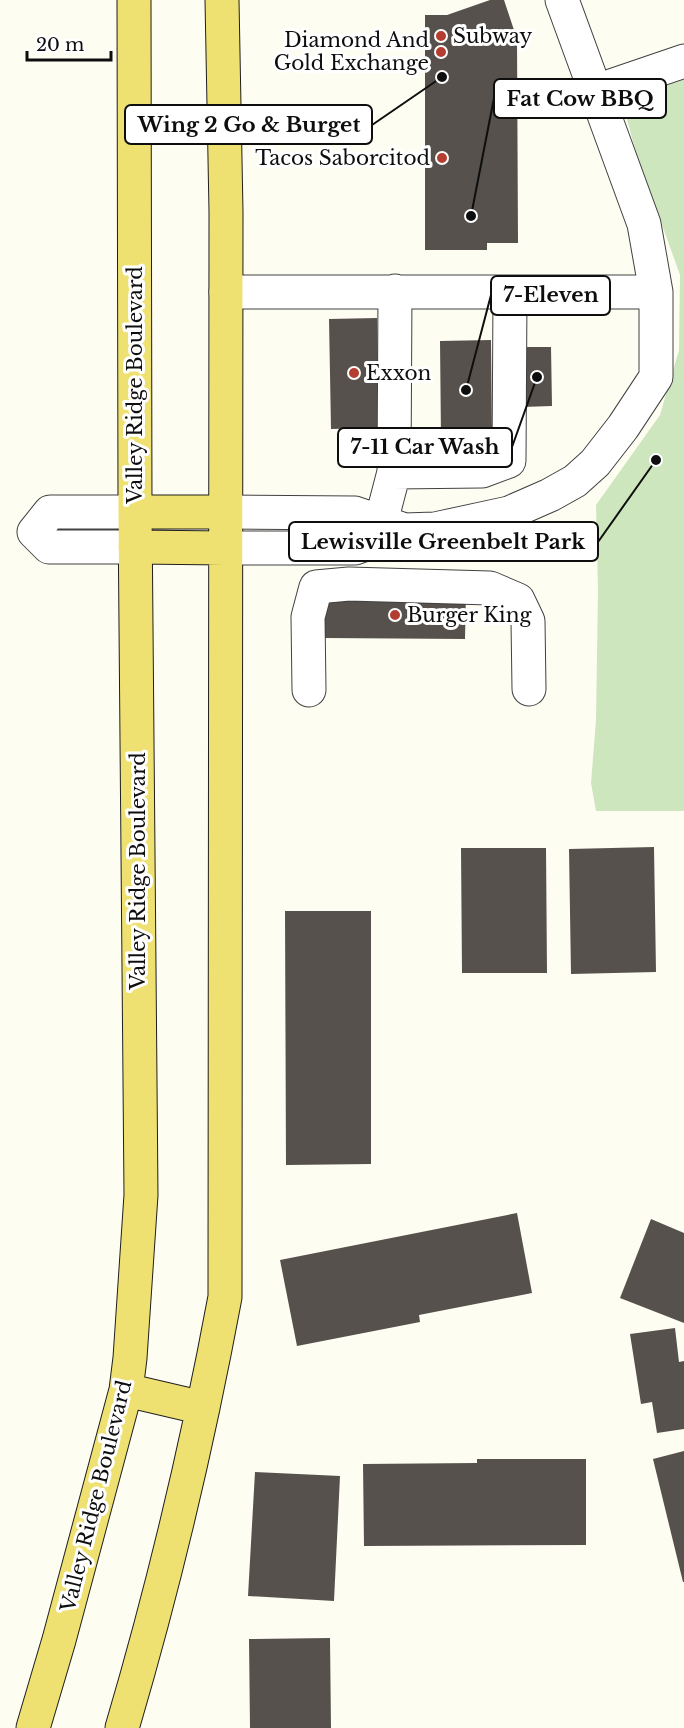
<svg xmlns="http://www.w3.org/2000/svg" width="684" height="1728" viewBox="0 0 684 1728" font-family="'Libre Baskerville',serif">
<rect width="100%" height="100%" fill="#fefdf1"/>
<path fill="#cde6bd" d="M684,71V811H596L591,783L596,720L598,591L596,505L660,415L679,350L680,275L635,149L625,112L636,86Z"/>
<path fill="#56514c" d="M490,0H504L517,39L518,243H487V250H425V15H447Z
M377,318L379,428L331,429L329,319Z
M491,340L492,438H441L440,341Z
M521,347H551L552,406L522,407Z
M325,590L466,591L465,639L325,638Z
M654,847L656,972L571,974L569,849Z
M461,848H546L547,973H462Z
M285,911H371V1164L286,1165Z
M517,1213L532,1293L419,1315L420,1322L297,1346L280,1260Z
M651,1219L684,1233V1323L620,1298Z
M675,1328L679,1362L684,1361V1429L657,1433L652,1402L641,1404L630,1334Z
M684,1451V1582H683L653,1459Z
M477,1459H586V1545L364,1546L363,1464L477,1463Z
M255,1472L340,1476L334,1601L248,1596Z
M330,1638L331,1728H250L249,1639Z"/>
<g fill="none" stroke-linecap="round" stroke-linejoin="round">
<g stroke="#414141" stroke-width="35">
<path id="minor" d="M596,91L684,61
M226,292H656
M394,472L482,471L509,461L510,293
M135,512H50L34,532L49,547H135
M225,512L355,513L402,529
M376,541L394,472L395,291
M225,548H355L404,530L435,529L509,513L550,495L575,481L595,463L623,427L656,377V292L644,224L562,0
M309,690L308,617L316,587L349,584L490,588L518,600L528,621L529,689"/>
</g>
<g stroke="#1f1f1f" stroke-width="35">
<path id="major" d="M135,512H225
M135,547L225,548
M126,1390L203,1408
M33,1728L59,1640L126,1390L130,1358L141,1195L135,512L134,0
M122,1728C164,1586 198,1442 225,1297L226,212L222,0"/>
</g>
<use href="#minor" stroke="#fff" stroke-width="33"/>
<use href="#major" stroke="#eee171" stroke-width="33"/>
</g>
<g fill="#b43d31" stroke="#fff" stroke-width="2">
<circle cx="441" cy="36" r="6"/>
<circle cx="441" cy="52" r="6"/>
<circle cx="442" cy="158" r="6"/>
<circle cx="354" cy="373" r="6"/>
<circle cx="395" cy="615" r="6"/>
</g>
<g text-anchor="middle" stroke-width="6" stroke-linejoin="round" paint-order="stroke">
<g font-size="20" fill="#0e0e0e" stroke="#fff" text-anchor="start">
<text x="453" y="43">Subway</text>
<text x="429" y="47" text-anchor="end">Diamond And<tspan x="429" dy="23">Gold Exchange</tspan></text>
<text x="430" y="165" text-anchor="end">Tacos Saborcitod</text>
<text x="366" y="380">Exxon</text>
<text x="407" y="622">Burger King</text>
</g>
<g font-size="20" fill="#0e0e0e" stroke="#fff">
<text transform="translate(135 385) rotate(-90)" y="7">Valley Ridge Boulevard</text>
<text transform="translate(138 871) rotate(-90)" y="7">Valley Ridge Boulevard</text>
<text transform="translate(96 1496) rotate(-76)" y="7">Valley Ridge Boulevard</text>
</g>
</g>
<path fill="none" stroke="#0e0e0e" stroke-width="2" d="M471 216L494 98M442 77L372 125M466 390L491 295M537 377L512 447M656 460L598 542"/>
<g fill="#0e0e0e" stroke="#fff" stroke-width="2">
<circle cx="471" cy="216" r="6"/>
<circle cx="442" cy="77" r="6"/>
<circle cx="466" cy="390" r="6"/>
<circle cx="537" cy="377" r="6"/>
<circle cx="656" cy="460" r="6"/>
</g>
<g fill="#fff" stroke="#0e0e0e" stroke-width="2">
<rect x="494" y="79" width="172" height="39" rx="6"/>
<rect x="125" y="105" width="247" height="39" rx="6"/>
<rect x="491" y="276" width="119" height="39" rx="6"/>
<rect x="338" y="428" width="174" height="39" rx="6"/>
<rect x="289" y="522" width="309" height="39" rx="6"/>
</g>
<g font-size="21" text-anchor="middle" font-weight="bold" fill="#0e0e0e">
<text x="580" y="106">Fat Cow BBQ</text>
<text x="249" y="132">Wing 2 Go &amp; Burget</text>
<text x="551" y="302">7-Eleven</text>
<text x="425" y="454">7-11 Car Wash</text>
<text x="443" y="549">Lewisville Greenbelt Park</text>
</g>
<path d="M27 51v9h84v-9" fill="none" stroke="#0e0e0e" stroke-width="3"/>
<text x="36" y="51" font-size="18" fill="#0e0e0e" stroke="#ffffff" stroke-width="4.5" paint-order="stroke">20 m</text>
</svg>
